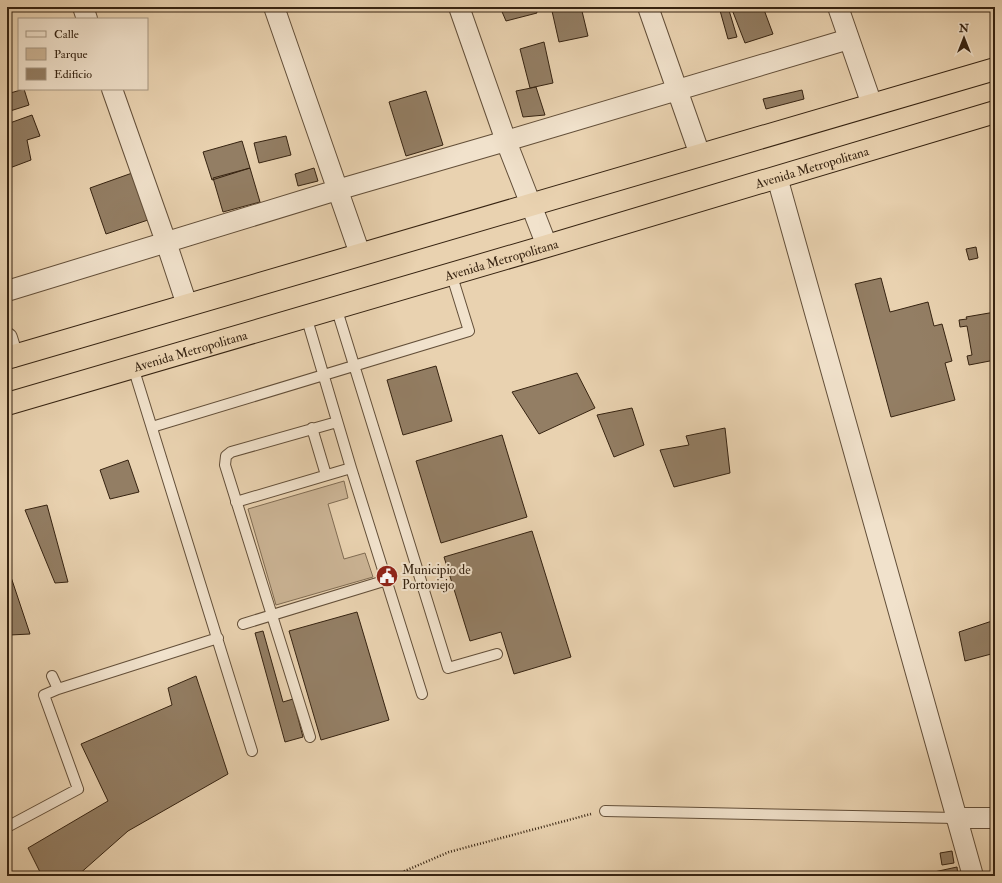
<svg xmlns="http://www.w3.org/2000/svg" width="1002" height="883" viewBox="0 0 1002 883" font-family="'IM FELL Double Pica',serif">
<rect width="100%" height="100%" fill="#e9d2b0"/>
<filter id="stains"><feTurbulence type="fractalNoise" baseFrequency=".005" numOctaves="4"/><feColorMatrix values="0 0 0 0 .2 0 0 0 0 .09 0 0 0 0 .02 0 0 0 .5 -.17"/></filter>
<radialGradient id="worn" r=".72"><stop offset=".6" stop-color="#630" stop-opacity="0"/><stop offset="1" stop-color="#630" stop-opacity=".3"/></radialGradient>
<path fill="#cbb495" stroke="#806c53" d="M344,481L348,498L328,504L344,559L365,553L373,577L276,605L248,509Z"/>
<path fill="#937e64" stroke="#362311" d="M500,7H535L537,13L506,21Z
M570,7H581L588,36L559,42L552,11Z
M719,7H728L737,37L728,39Z
M731,7H763L773,34L745,43Z
M544,42L553,83L530,88L520,49Z
M536,87L545,115L523,117L516,91Z
M24,89L29,105L7,112V94Z
M802,90L804,99L766,109L763,99Z
M426,91L443,145L406,156L389,102Z
M32,115L40,136L27,140L31,160L7,169V124Z
M286,136L291,155L259,163L254,143Z
M242,141L250,168L212,180L203,152Z
M250,168L260,202L223,212L213,178Z
M314,168L318,181L298,186L295,174Z
M135,172L151,219L106,234L90,188Z
M976,247L978,258L969,260L966,249Z
M881,278L890,312L928,302L934,326L942,324L952,361L945,363L955,400L891,417L855,284Z
M995,312V360L969,365L967,356L972,355L967,326L960,327L959,320L967,319L966,317Z
M436,366L452,421L403,435L387,380Z
M577,373L595,408L539,434L512,392Z
M632,408L644,445L614,457L597,415Z
M725,428L730,473L674,487L660,450L689,445L686,436Z
M502,435L527,517L441,543L416,461Z
M128,460L139,492L110,499L100,470Z
M47,505L68,582L55,583L25,510Z
M532,531L571,657L514,674L501,632L470,641L444,557Z
M7,565L30,634L10,635L7,626Z
M357,612L389,720L321,740L289,631Z
M995,620V653L965,661L959,632Z
M263,631L283,702L293,699L303,737L285,742L255,633Z
M196,676L228,774L128,831L77,876H42L28,848L108,801L81,744L172,705L168,688Z
M952,851L954,863L942,865L940,853Z
M957,867L958,876H935L934,872Z"/>
<g fill="none" stroke-linecap="round" stroke-linejoin="round">
<g stroke="#634f39" stroke-width="12">
<path id="lane" d="M336,307L448,668L497,654
M306,316L351,468L422,694
M133,367L252,751
M152,427L469,331L451,273
M312,428L326,475
M236,502L351,468
M243,624L387,580
M52,676L58,689L218,638
M310,737L225,465L226,456L231,452L337,422
M605,811L956,818
M7,827L78,789L44,695L58,689"/>
</g>
<g stroke="#634f39" stroke-width="22">
<path id="street" d="M83,7L87,19
M274,7L360,254
M459,7L506,141L547,246
M648,7L700,155
M838,7L872,105
M112,89L166,242L187,305
M777,177L973,876
M7,291L337,190L506,141L849,39
M7,338L13,357
M956,818H995"/>
</g>
<g stroke="#362311" stroke-width="24">
<g id="highway">
<path d="M7,358L995,69"/>
<path id="s1" d="M7,404L547,246L995,112"/>
</g>
</g>
<path stroke="#362311" stroke-width="2.5" stroke-dasharray="1 2" stroke-linecap="butt" d="M393,876L449,852L591,814"/>
<use href="#lane" stroke="#f1e2cc" stroke-width="10"/>
<use href="#street" stroke="#f1e2cc" stroke-width="20"/>
<use href="#highway" stroke="#e9d2b0" stroke-width="22"/>
</g>
<defs>
<g id="civic-disc" transform="scale(1.15)"><circle r="9.5" fill="#8f2418" stroke="#f1e2cc"/><path d="M-.6-6.5H3V-4.5H.6V-3L4-1V1h2V6H-6V1h2V-1L-.6-3ZM-1.2 2.5V6h2.4V2.5Z" fill="#fff"/></g>
</defs>
<g fill-rule="evenodd">
<use href="#civic-disc" x="387" y="576"/>
</g>
<g text-anchor="middle" stroke-width="4" stroke-linejoin="round" paint-order="stroke">
<g font-size="13" fill="#362311" stroke="#f1e2cc">
<text dy="5" stroke="none"><textPath href="#s1" startOffset="839">Avenida Metropolitana</textPath></text>
<text dy="5" stroke="none"><textPath href="#s1" startOffset="515">Avenida Metropolitana</textPath></text>
<text dy="5" stroke="none"><textPath href="#s1" startOffset="191">Avenida Metropolitana</textPath></text>
</g>
<g font-size="13" fill="#362311" stroke="#f1e2cc" text-anchor="start">
<text x="402" y="574">Municipio de<tspan x="402" dy="15">Portoviejo</tspan></text>
</g>
</g>
<rect width="1002" height="883" fill="none" stroke="#e9d2b0" stroke-width="24"/>
<rect x="8" y="8" width="986" height="867" fill="none" stroke="#362311" stroke-width="2"/>
<rect x="12" y="12" width="978" height="859" fill="none" stroke="#362311"/>
<rect x="18" y="18" width="130" height="72" fill="#f1e2cc" stroke="#a69681"/>
<rect x="26" y="31" width="20" height="6" fill="#f1e2cc" stroke="#a69681"/>
<text x="54" y="38" font-size="12" fill="#362311">Calle</text>
<rect x="26" y="48" width="20" height="12" fill="#cbb495" stroke="#a69681"/>
<text x="54" y="58" font-size="12" fill="#362311">Parque</text>
<rect x="26" y="68" width="20" height="12" fill="#937e64" stroke="#a69681"/>
<text x="54" y="78" font-size="12" fill="#362311">Edificio</text>
<g transform="translate(964 38)" stroke="#f1e2cc" stroke-width="3" paint-order="stroke">
<path d="M0-3L7 15L0 10L-7 15Z" fill="#362311"/>
<text y="-6" font-size="11" font-weight="bold" text-anchor="middle" fill="#362311">N</text>
</g>
<rect width="100%" height="100%" filter="url(#stains)"/>
<rect width="100%" height="100%" fill="url(#worn)"/>
</svg>
